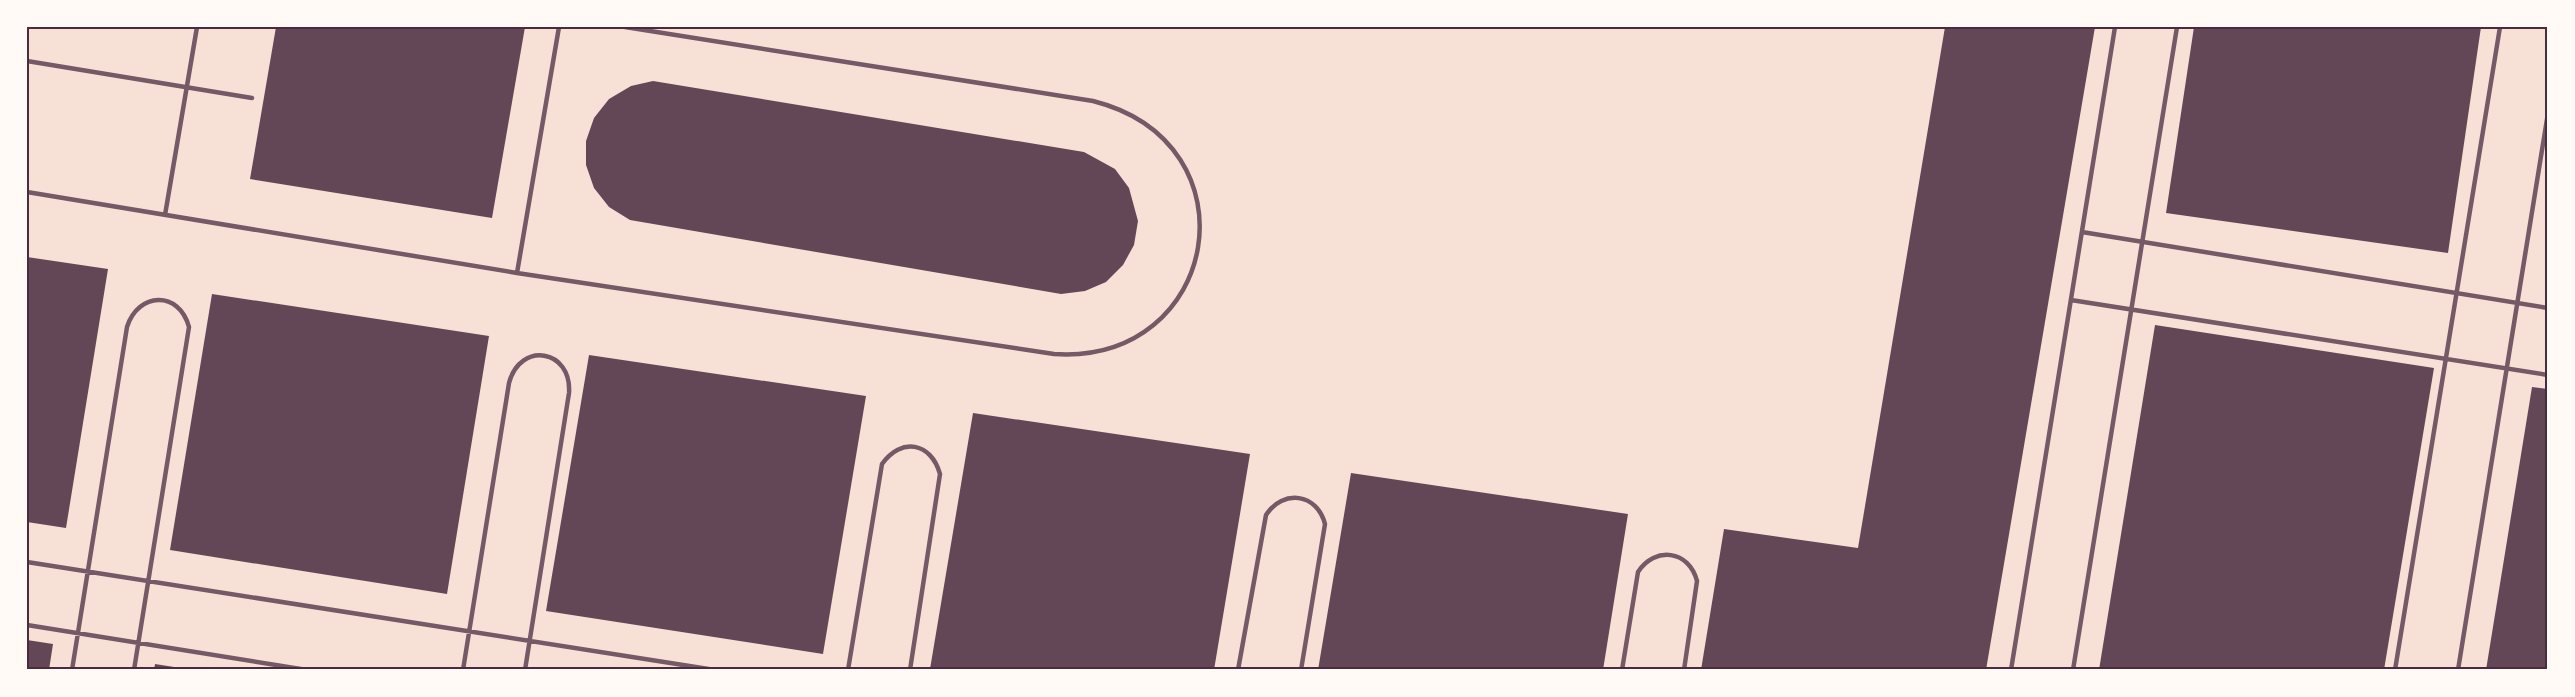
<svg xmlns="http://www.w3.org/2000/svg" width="2575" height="697" viewBox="0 0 2575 697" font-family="Lora,serif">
<rect width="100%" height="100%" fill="#f7e1d7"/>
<path fill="#644757" d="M276,27H525L492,218L250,179Z
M1945,27H2095L1986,670H1701L1724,529L1858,548Z
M2194,27H2481L2448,253L2166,213Z
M653,81L1084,152L1115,169L1129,188L1138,221L1134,245L1123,265L1106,282L1085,291L1061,294L630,220L609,207L594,188L586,165V141L594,118L609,99L631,86Z
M27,257L108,269L66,528L27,522Z
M212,294L489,336L447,594L170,550Z
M2155,325L2434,368L2384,670H2099Z
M589,355L866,396L823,654L546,611Z
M2532,387L2548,389V670H2486Z
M973,413L1250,454L1214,670L930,669Z
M1351,473L1628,514L1603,670H1318Z
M27,640L53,644L49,670H27Z
M155,664L187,669V670H154Z"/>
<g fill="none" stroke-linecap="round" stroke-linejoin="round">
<path stroke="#755966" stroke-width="4.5" d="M27,61L252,98
M27,192L517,273L1054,354C1220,365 1259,143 1093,101L625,27
M165,215L197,27
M2082,232L2548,308
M517,273L559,27
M2071,300L2548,375
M27,562L715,670
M27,625L307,670
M72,670L127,327C138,292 179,290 189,327L134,670
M463,670L509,383C520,341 572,349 569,393L525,670
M848,670L882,464C901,437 931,442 940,474L910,670
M1238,670L1266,515C1283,489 1317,493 1325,524L1301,670
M1622,670L1638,572C1655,546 1689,550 1697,581L1684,670
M2011,670L2115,27
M2073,670L2177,27
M2395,670L2500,27
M2458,670L2548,113"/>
</g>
<rect width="2575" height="697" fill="none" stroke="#fffaf5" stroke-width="57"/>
<rect x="28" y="28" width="2518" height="640" fill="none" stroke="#4a2c40" stroke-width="2"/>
</svg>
